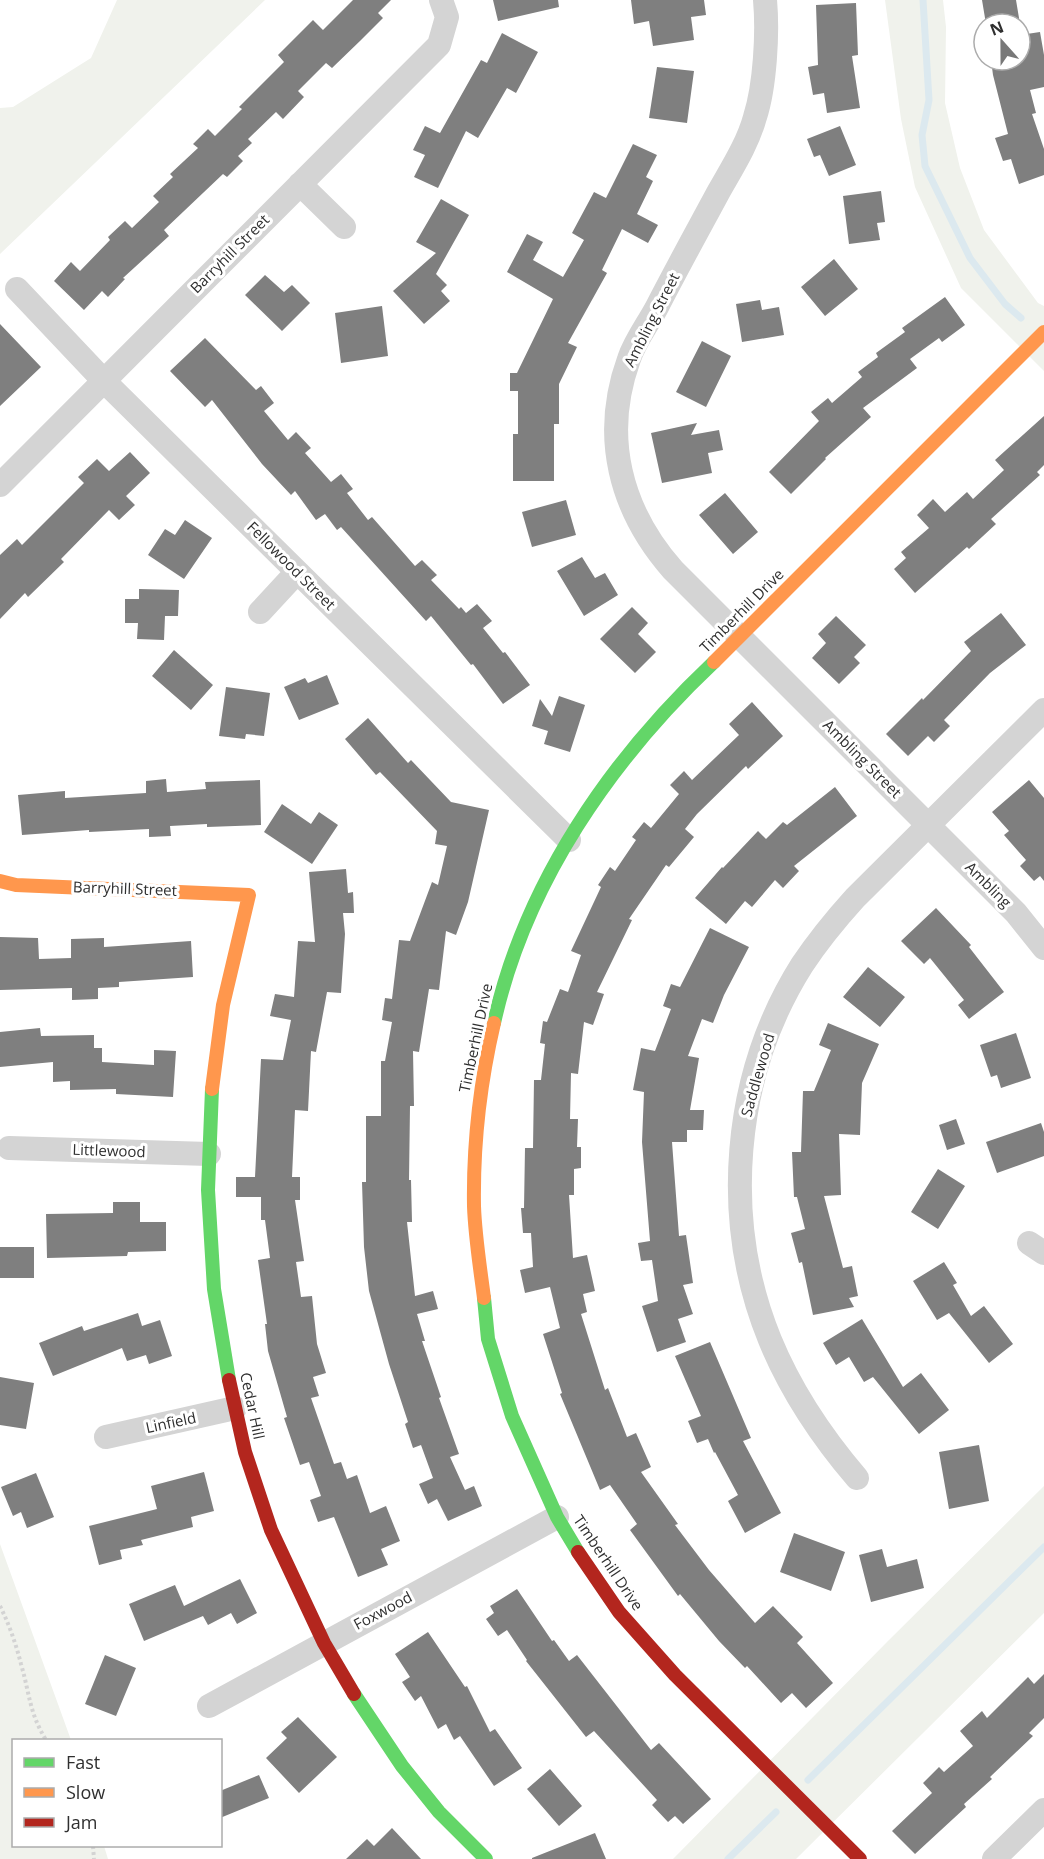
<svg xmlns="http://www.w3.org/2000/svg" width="1044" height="1859" viewBox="0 0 1044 1859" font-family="'Open Sans',sans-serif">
<rect width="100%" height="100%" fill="#fff"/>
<path fill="#f0f2ec" d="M117,0H265L0,254V108L13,107L91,58Z
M885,0H943L946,27L945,103L960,168L984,230L1038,303L1044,306V371L961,288L915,187L901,119Z
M1044,1486V1613L796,1859H673L887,1642Z
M0,1544L71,1740H14V1846H104L108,1859H0Z"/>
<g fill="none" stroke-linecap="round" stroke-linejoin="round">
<path stroke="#dce9ef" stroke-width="7" d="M923,0L929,100L922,135L925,166L970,258L1005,304L1021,318
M808,1780L1044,1547
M728,1859L776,1812"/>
</g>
<path fill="#7f7f7f" d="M353,0H391L378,13L383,18L360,41L332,68L326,63L298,91L304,97L283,119L276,112L248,139L252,143L238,156L243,161L227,177L223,174L164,230L169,236L123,278L125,279L108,297L102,291L84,310L54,281L71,262L80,271L110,240L108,237L125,221L132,228L159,202L153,196L173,177L170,174L198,148L193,144L208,129L215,136L242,109L239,107L284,62L278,55L313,20L323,30Z
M493,0H558L559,7L498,21Z
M631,0H704L706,15L691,17L694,40L653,46L649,21L634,24Z
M982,0H1016L1020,24H986Z
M856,3L858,55L852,56L860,108L827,113L824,93L813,95L808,67L818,65L816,5Z
M1040,32L1044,55V87L1030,90L1036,113L1032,114L1044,149V175L1019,184L1011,159L1003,161L995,138L1008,134L993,75L991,60H1020V35Z
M502,33L538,52L516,93L507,88L478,138L466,131L438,188L414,177L425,155L413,150L425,126L440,133L481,60L487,63Z
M657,67L694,71L687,123L649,118Z
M840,126L856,165L829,176L820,155L814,157L807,139Z
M633,144L657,155L646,177L653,181L637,214L658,225L648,243L622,229L602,270L607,273L568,343L577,347L559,384V424H554V481H513V434H518V391H510V373H517L553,299L507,272L527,234L543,242L533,260L563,277L584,240L572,233L594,192L606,198Z
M881,191L885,222L877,223L880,240L849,244L843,196Z
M441,199L469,215L436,274L447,285L441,291L450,301L424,324L393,291L436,253L416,242Z
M834,259L858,289L825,316L801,287Z
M265,275L284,292L292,285L310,303L282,331L245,295Z
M945,297L965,325L942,342L939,338L910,359L917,368L863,408L871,417L825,458L826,459L791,494L769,472L819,421L811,412L828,398L832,403L862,377L858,372L878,357L876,353L905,332L902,328Z
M760,300L762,310L779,307L784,335L742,342L736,304Z
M382,306L388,356L341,363L335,313Z
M0,324L41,367L0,406Z
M205,338L256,390L261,386L274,403L264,411L288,440L296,432L311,448L305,453L331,482L341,474L353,489L347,493L368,520L372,517L415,566L422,560L437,575L431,580L459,609L461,607L466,613L477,604L492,621L483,628L503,653L505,652L530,685L503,704L473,664L471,665L431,616L426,621L341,527L337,530L325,514L316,520L295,491L291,495L262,464L212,400L205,407L170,371Z
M702,341L731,356L706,407L676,392Z
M1044,416V465L1037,472L1040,475L991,519L996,524L969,549L967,547L915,593L894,569L906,558L901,552L929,528L917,515L933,499L945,512L967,492L973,499L1004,470L995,460Z
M697,423L691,435L719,430L723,450L708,453L712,473L662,483L651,433Z
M130,452L150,473L126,496L135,505L119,520L109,510L61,559L64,562L28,597L25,593L0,619V555L17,539L22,545L84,483L78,477L97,459L109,471Z
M725,493L758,532L733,554L699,515Z
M566,500L576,535L532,547L522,512Z
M185,520L212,538L184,579L148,555L165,529L175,535Z
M582,557L595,578L605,573L618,595L584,616L557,571Z
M139,589L179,590L178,616H165L164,640L137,639L138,623H125V599H139Z
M632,607L648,623L638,634L656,652L635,673L600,639Z
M1001,613L1026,645L990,673L944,720L950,726L934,742L928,736L908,756L886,734L922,698L923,700L971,651L964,642Z
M836,616L866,645L854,657L860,663L839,684L812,658L826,643L818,634Z
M174,650L213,685L191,710L152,676Z
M327,675L339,704L299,720L284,687L305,678L308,683Z
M226,687L270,693L264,736L246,734L245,739L219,736Z
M559,696L585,705L570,752L544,744L548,731L532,726L540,699L552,716Z
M752,702L783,736L748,769L746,766L697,814L685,829L694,837L669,867L666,865L629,919L632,920L597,992L604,994L593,1025L584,1022L578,1074L571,1073L570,1119H578L577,1147H581V1168L574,1169V1195H569L573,1258L587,1255L595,1291L583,1294L587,1312L581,1314L605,1390L608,1388L627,1437L636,1433L651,1467L641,1472L678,1524L675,1525L709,1570L755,1623L773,1606L803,1637L797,1643L833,1683L806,1708L792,1693L781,1703L747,1666L745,1668L719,1641L680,1594L678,1596L630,1530L637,1524L610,1485L600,1490L560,1394L562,1393L543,1334L560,1328L550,1287L525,1293L520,1270L533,1267L531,1233H523L521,1208H524L525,1148H533L534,1080H541L545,1044L540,1043L543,1021L547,1022L560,989L568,992L581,955L571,951L601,887L598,885L610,867L615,871L636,840L632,837L644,822L651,828L679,794L670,785L684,771L692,780L739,735L729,724Z
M368,718L408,763L411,760L451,802L489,810L468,902L456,935L446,931L439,990L429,989L419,1052L413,1051L414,1106H410L409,1180H411L412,1222H407L415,1296L433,1291L438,1309L417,1314L425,1341H422L441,1397L439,1398L459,1454L450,1457L465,1490L474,1486L482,1506L448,1521L437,1499L428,1504L419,1484L433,1478L421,1445L413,1448L405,1424L408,1422L389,1364L369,1291L364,1247L362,1182H366V1116H381V1061H385L392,1022L382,1020L385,998L392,999L399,940L410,941L432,882L438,885L447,846L435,844L437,831L380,772L376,775L345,739Z
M166,779L167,792L206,789L205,782L260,780L261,825L207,827V824L170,826L171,836L149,837V829L89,832V830L22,835L18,795L65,791V798L146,793V781Z
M1029,780L1044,798V881L1040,876L1034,881L1020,866L1026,860L1004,835L1009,831L992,812Z
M835,787L857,816L794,866L799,871L783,888L775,880L752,907L745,901L726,924L695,898L722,867L723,868L758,831L766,839L783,822L787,825Z
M282,804L311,824L319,812L338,825L312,864L264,832Z
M346,869L348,893L353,892L354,913H343L345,934L341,993L327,992L316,1052L311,1051L308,1111L295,1110L292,1177H300V1200H295L304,1261L296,1262L301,1297L312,1296L317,1344L326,1373L313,1377L319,1396L311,1398L334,1464L341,1462L347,1479L357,1475L370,1513L386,1506L400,1541L381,1549L388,1565L358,1577L334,1517L318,1522L310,1500L321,1496L309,1462L300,1465L284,1418L287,1417L268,1351L265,1324H267L258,1260L270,1258L265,1220H261V1197H236V1177H255L261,1059L283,1060L291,1020L270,1016L275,994L294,997L298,941L315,942L309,872Z
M936,908L971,945L969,947L1004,992L969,1019L958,1005L964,1000L930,958L924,964L901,941Z
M710,928L749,947L724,995L713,1023L702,1019L688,1056L699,1058L690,1110H704L703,1130H687V1142H672L679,1236L686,1235L693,1283L683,1285L693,1314L678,1319L686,1342L657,1352L642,1306L658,1301L652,1260L641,1261L638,1243L650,1241L642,1142L644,1092L633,1090L641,1048L655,1051L671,1009L663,1006L671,984L680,987Z
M0,937L38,938L39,959L71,958V939L104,938V947L191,941L193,977L119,982V987L98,988V999L72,1000V988L0,990Z
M868,967L905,997L880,1027L843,997Z
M828,1023L879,1044L862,1083L860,1135L839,1134L841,1195L824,1196L843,1268L852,1266L858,1296L849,1298L854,1307L813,1315L802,1262L799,1263L791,1233L805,1229L797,1197H794L792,1152H801L803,1091H814L831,1050L819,1045Z
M40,1028L41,1036L94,1035V1048H102V1062L154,1065V1050L176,1051L173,1097L116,1094V1089L70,1090V1081L53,1082V1062L0,1067V1032Z
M1016,1033L1031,1078L1001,1088L997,1075L991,1077L980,1045Z
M956,1119L965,1144L947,1150L939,1125Z
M1041,1123L1044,1132V1156L997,1173L986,1142Z
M938,1169L965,1186L938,1229L911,1212Z
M113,1202H140V1222H166V1251L128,1252L127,1256L47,1258L46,1214L113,1213Z
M0,1247H34V1278H0Z
M944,1262L957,1283L953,1285L971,1316L984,1306L1013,1344L989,1363L949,1313L937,1320L913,1281Z
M138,1313L142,1326L160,1320L172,1356L149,1364L146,1355L127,1361L122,1348L53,1376L39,1343L82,1326L84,1331Z
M862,1319L903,1387L921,1373L949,1410L919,1434L873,1377L864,1382L849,1357L836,1365L823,1343Z
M710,1342L751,1438L743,1441L781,1513L745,1533L728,1501L738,1495L715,1452L714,1453L708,1439L697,1443L688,1421L701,1416L675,1356Z
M0,1377L34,1383L26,1429L0,1425Z
M979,1445L989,1501L949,1509L939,1452Z
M204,1472L214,1511L191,1517L193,1527L141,1540L143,1545L120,1550L122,1559L99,1565L89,1526L157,1509L151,1486Z
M36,1473L54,1517L27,1528L21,1512L13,1516L1,1487Z
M794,1533L845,1552L831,1591L780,1572Z
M882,1549L887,1567L917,1559L924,1588L871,1602L859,1555Z
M240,1579L257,1613L237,1624L231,1613L208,1625L203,1616L144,1641L129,1604L175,1585L184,1606Z
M517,1589L552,1641L554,1640L569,1661L577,1655L651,1750L659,1743L711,1799L683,1824L675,1816L668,1822L652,1805L657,1800L594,1731L586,1737L526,1661L527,1660L507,1630L498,1636L486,1619L494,1613L490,1606Z
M428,1632L465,1687L467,1686L490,1732L495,1729L522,1768L494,1786L460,1736L454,1740L446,1724L438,1729L421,1696L415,1701L402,1682L410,1677L395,1654Z
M105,1655L136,1668L116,1716L85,1704Z
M1044,1674V1718L1029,1733L1033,1736L990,1777L992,1779L964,1804L966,1807L915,1854L892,1831L932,1793L923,1783L939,1767L944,1772L973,1746L960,1731L982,1711L987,1718L1028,1677L1034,1684Z
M298,1717L337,1757L299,1793L266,1758L287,1738L281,1732Z
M550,1769L582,1806L559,1826L527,1789Z
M259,1775L269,1798L220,1818V1791Z
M392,1828L421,1859H346L367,1839L374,1846Z
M595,1833L606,1859H532V1858Z"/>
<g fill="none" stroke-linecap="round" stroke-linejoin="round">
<path stroke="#d3d3d3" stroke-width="4" stroke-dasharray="3 3" stroke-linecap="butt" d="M0,1606C9,1624 16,1644 21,1664C30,1695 29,1712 46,1740
M93,1846L94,1859"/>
<path stroke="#d4d4d4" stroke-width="24" d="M765,0C768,33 765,86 755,117C748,143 732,168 719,191C698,230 677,268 657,307C648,324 635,341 629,359C601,436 620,510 673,570L1016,913L1044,948
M300,184L344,227
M17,289L104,381L569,840
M0,485L439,45L447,17L441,0
M260,612L297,572
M9,1148L209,1154
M1029,1243L1044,1253
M106,1437L235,1408
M857,1478C822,1437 791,1391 770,1340C721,1220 732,1076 802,965C818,941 836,919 855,898L1044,710
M209,1706L557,1517
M994,1859L1044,1810"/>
<path stroke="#63d668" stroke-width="14" d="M494,1023C525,883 611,759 714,662
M212,1089L208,1190L214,1289L229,1380
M484,1298L488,1339L512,1416L557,1517L578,1552
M354,1694L402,1766L439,1812L486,1859"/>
<path stroke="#ff974d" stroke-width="14" d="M714,662L1044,332
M0,881L16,885L249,895L223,1005L212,1089
M484,1298C480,1267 475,1236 474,1206C473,1144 480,1083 494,1023"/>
<path stroke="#b3261e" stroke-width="14" d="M229,1380L245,1452L271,1530L324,1643L354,1694
M578,1552L619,1612L675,1675L860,1859"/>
</g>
<g text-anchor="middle" stroke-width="6" stroke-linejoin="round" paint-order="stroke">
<g font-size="15" fill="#2f2f2f" stroke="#fff">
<text transform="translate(230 254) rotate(-45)" y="5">Barryhill Street</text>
<text transform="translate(652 320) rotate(-63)" y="5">Ambling Street</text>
<text transform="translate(291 566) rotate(45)" y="5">Fellowood Street</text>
<text transform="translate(742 611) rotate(-45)" y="5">Timberhill Drive</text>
<text transform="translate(862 759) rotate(45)" y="5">Ambling Street</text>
<text transform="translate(988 885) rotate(45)" y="5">Ambling</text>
<text transform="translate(125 889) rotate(2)" y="5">Barryhill Street</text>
<text transform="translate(476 1038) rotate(-78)" y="5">Timberhill Drive</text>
<text transform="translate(758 1075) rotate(-74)" y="5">Saddlewood</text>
<text transform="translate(109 1151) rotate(2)" y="5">Littlewood</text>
<text transform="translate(252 1406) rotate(78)" y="5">Cedar Hill</text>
<text transform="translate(171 1423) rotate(-12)" y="5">Linfield</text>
<text transform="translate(608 1563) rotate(56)" y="5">Timberhill Drive</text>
<text transform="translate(383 1611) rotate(-28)" y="5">Foxwood</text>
</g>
</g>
<rect x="12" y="1739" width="210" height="108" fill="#ffffff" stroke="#acacac" stroke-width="1.5"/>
<rect x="24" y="1758" width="30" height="9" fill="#63d668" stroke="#acacac" stroke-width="1.5"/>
<text x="66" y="1769" font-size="18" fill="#2f2f2f">Fast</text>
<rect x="24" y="1788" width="30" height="9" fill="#ff974d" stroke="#acacac" stroke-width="1.5"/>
<text x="66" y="1799" font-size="18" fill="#2f2f2f">Slow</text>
<rect x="24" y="1818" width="30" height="9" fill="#b3261e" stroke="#acacac" stroke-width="1.5"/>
<text x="66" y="1829" font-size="18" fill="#2f2f2f">Jam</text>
<g transform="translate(1002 42) rotate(339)"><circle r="28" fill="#ffffff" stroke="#acacac" stroke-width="1.5"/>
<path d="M0-4.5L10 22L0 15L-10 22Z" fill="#787878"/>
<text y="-9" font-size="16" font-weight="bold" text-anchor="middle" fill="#2f2f2f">N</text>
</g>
</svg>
